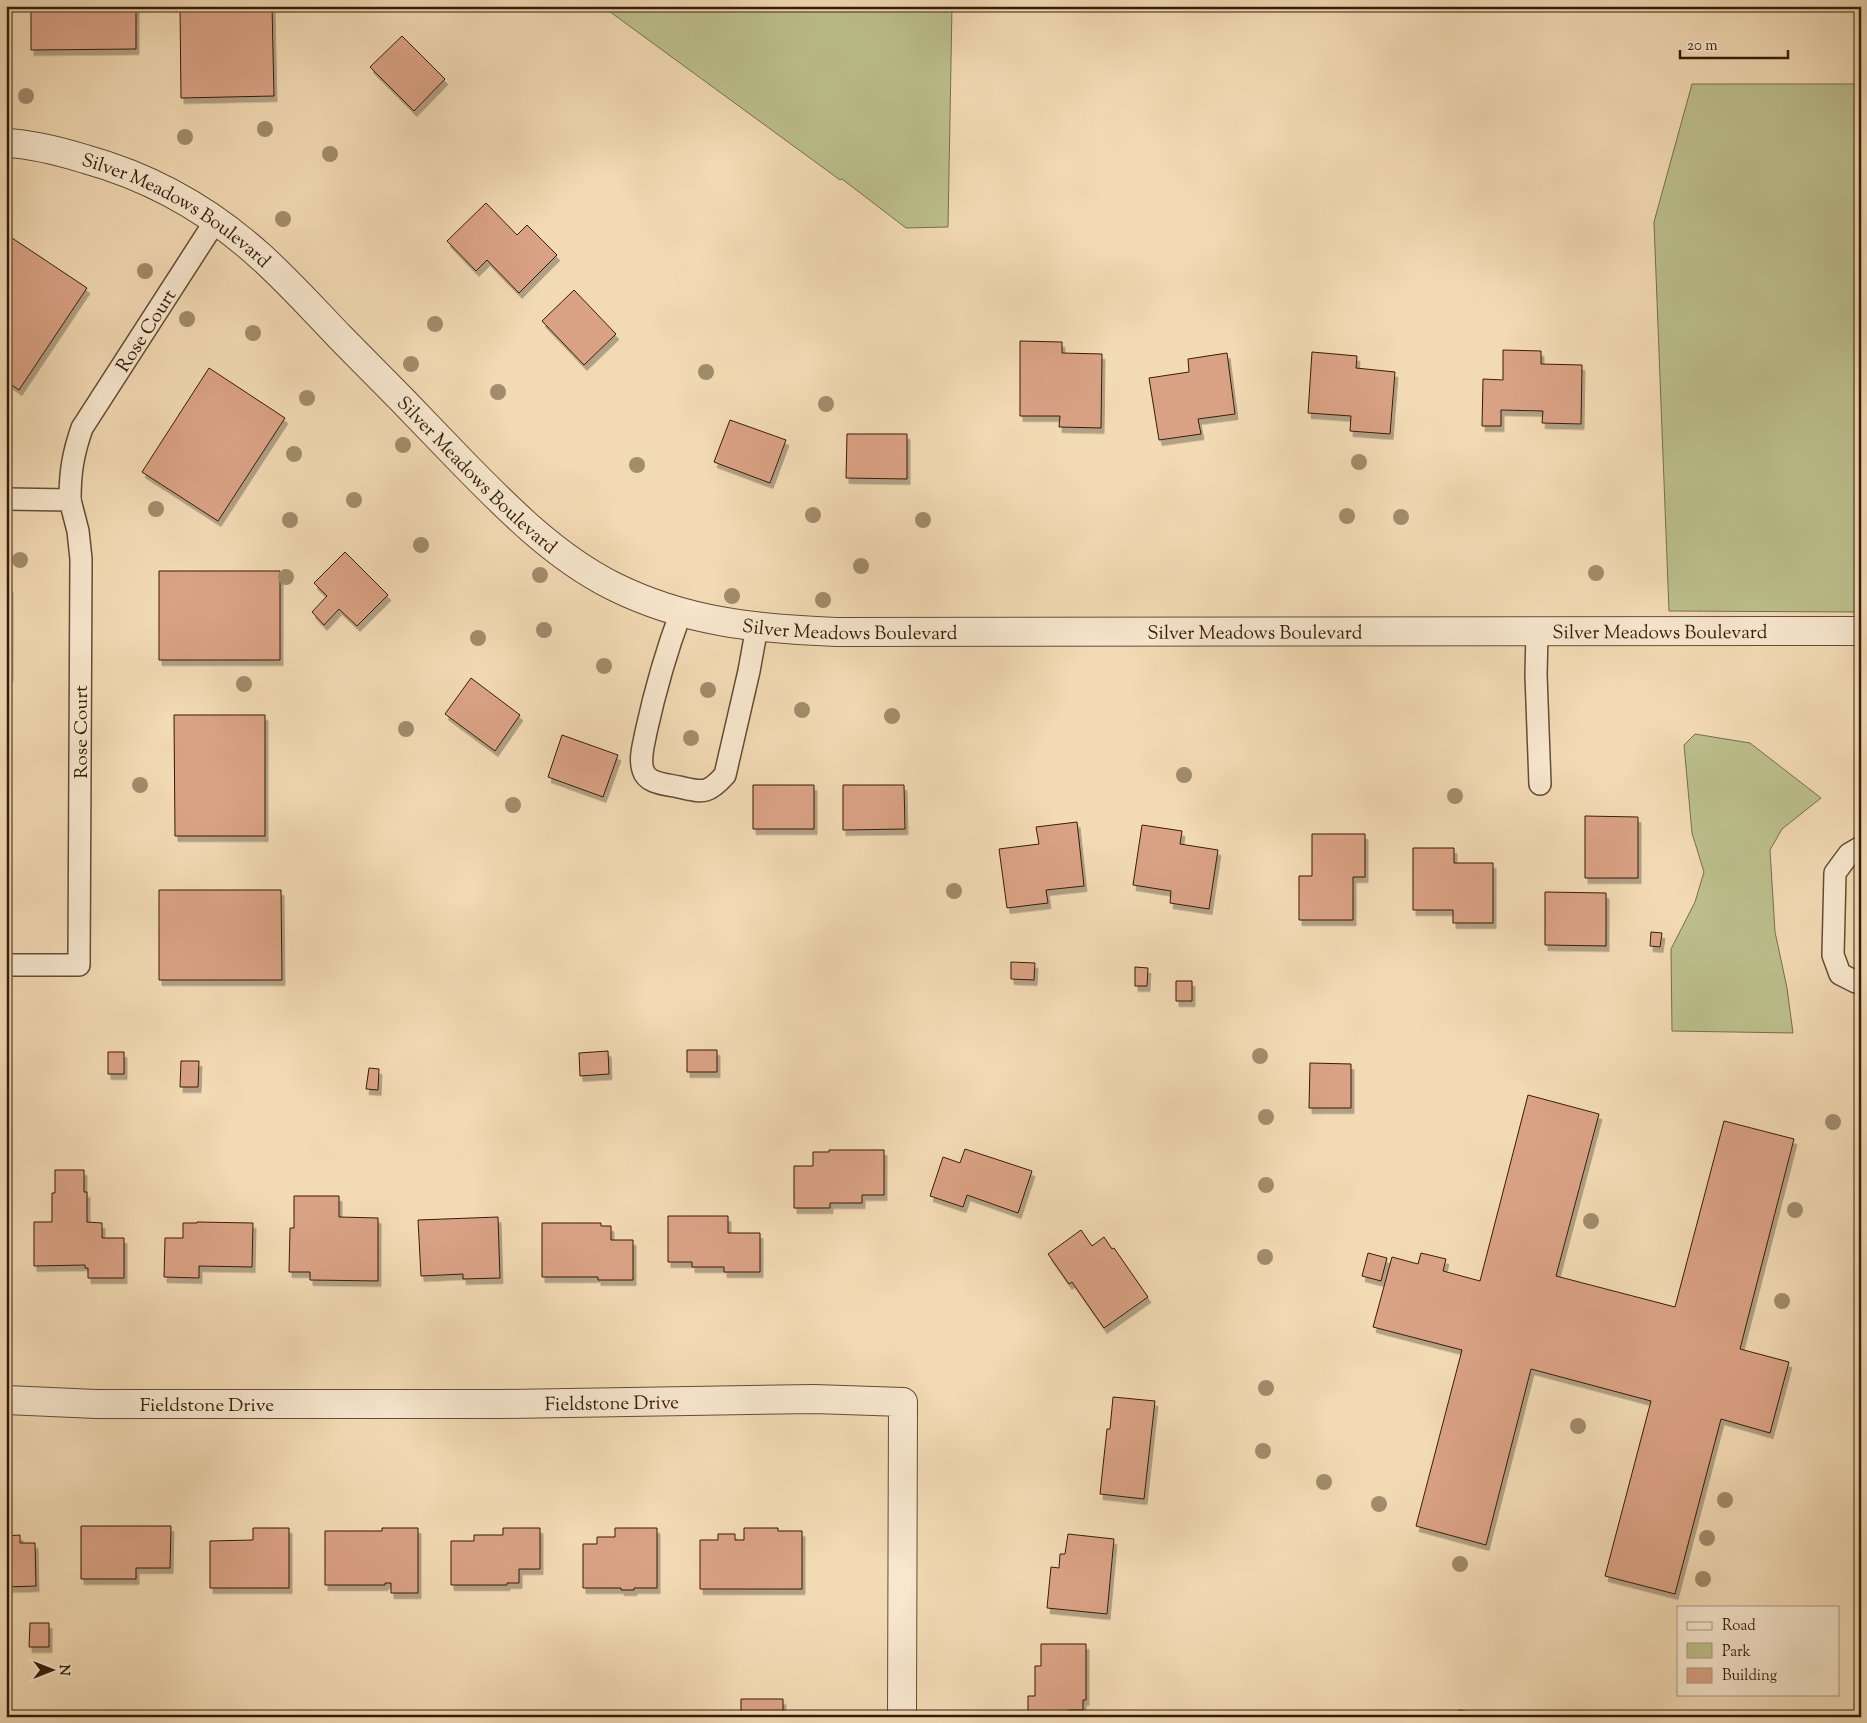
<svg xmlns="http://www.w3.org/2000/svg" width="1867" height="1723" viewBox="0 0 1867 1723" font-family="'Sorts Mill Goudy',serif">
<defs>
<filter id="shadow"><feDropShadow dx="3" dy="5.5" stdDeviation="0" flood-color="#0004"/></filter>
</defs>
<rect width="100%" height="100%" fill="#f2dab4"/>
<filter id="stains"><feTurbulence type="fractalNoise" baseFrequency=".004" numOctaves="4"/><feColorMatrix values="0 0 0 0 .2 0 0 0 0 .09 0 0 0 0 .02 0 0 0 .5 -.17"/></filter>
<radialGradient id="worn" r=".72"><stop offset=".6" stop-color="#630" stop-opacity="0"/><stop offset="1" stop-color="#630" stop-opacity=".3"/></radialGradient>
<path fill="#bcbf8c" stroke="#796e4a" d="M602,6H952L948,227L906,228L842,179L840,180Z
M1692,84H1861V612L1669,611L1654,222Z
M1695,734L1750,743L1821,798L1782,829L1770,850L1775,932L1787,988L1793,1033L1672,1031L1671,949L1695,902L1704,872L1692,833L1684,745Z"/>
<path fill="#daa285" stroke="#361c08" filter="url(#shadow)" d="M31,6H136V49L31,50Z
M180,6H272L274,96L181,98Z
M402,36L445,79L414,111L370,67Z
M486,203L517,235L527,225L557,255L519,293L487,260L476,271L447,241Z
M12,238L87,288L19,390L6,381V246Z
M574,290L616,334L584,365L542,321Z
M1020,341L1062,342V353L1102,354L1101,428L1059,427L1060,416H1020Z
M1503,350L1541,351V364L1582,365L1581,424L1542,423L1543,411L1501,410V426H1482L1483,379L1503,380Z
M1312,352L1357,356L1356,368L1395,372L1390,434L1350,431L1351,416L1308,413Z
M1227,353L1235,414L1198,419L1201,434L1159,440L1149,378L1189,372L1188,359Z
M209,368L285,418L218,521L142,472Z
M730,420L786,440L770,483L714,462Z
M847,434H907V479L846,478Z
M345,552L388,595L357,626L339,609L324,625L312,612L327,596L314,583Z
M159,571H280V660H159Z
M6,586H10V676H6Z
M471,678L520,715L495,751L445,714Z
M174,715H265V836H175Z
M562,735L618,755L603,797L548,777Z
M753,785H814V829H753Z
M843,785H904L905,829L843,830Z
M1585,816L1638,817V878H1585Z
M1077,822L1084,886L1046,890L1048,903L1007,908L999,849L1039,844L1036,827Z
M1142,825L1182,831L1180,844L1218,850L1209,909L1170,903L1171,891L1133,885Z
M1312,834H1365V877H1353V920H1299V876H1312Z
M1413,848H1454V863H1493V923H1453V910H1413Z
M159,890H281L282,980H159Z
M1545,892L1606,893V946L1545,945Z
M1651,932L1662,933L1660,947L1650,946Z
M1011,962L1035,963L1034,980L1011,979Z
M1135,967L1148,968L1147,986H1135Z
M1176,981H1192V1001H1176Z
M687,1050H717V1072H687Z
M608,1051L609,1074L580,1076L579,1053Z
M108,1052H124V1074H108Z
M181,1061H199L198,1087H180Z
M1310,1063L1351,1064V1108H1309Z
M369,1068L379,1069L378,1090L366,1089Z
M1528,1095L1599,1114L1556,1276L1675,1307L1724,1121L1794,1139L1740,1349L1789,1362L1770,1433L1721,1419L1675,1594L1605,1576L1651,1401L1531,1369L1486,1545L1416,1526L1462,1350L1373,1327L1392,1257L1418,1264L1421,1253L1446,1259L1443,1271L1480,1281Z
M965,1149L1032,1171L1018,1213L967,1195L963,1207L930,1196L943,1157L960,1163Z
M829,1150H884V1195H862V1203H830V1208H794V1166H813V1152H829Z
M55,1170H84V1192H87V1222L102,1223V1238H124V1278H88V1268H85V1265L34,1266V1222H52V1193H55Z
M294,1196H339V1217L378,1218V1281L310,1280V1272H289L290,1228H294Z
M668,1216H728V1233H760V1272H724V1267H692V1262H668Z
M498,1217L500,1278L463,1279V1274L421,1276L418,1220Z
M197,1222L253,1223L252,1267L199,1266V1278L164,1277L165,1238H183V1223H197Z
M542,1223H601V1226H611V1240H633V1280H598V1277H542Z
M1081,1230L1092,1246L1104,1237L1112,1249L1114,1248L1148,1297L1104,1328L1072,1282L1069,1284L1048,1254Z
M1368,1253L1387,1258L1381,1281L1362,1276Z
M1113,1397L1155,1401L1144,1499L1100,1494L1107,1429H1110Z
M81,1526H171L170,1568H136V1579H81Z
M253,1528H289V1588H210V1541L253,1540Z
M382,1528H418V1593H391V1583H385V1585H325V1531H382Z
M503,1528H540V1569H519V1583H507V1585H451V1541H474V1535H503Z
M615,1528H657V1588H634V1590H621V1588H583V1544H597V1537H615Z
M744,1528H778V1531H802V1589H700V1540H718V1534H735V1540H744Z
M1068,1534L1114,1539L1107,1614L1047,1608L1051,1567L1059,1568L1060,1554H1065Z
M20,1535V1543H35L36,1586L6,1587V1536Z
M30,1623H49V1647H29Z
M1041,1644H1086V1700H1083V1710H1069V1717H1028V1696H1035V1666H1041Z
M741,1699H783V1717H741Z
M1459,1710L1501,1717H1458Z"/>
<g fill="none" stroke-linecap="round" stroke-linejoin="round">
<g stroke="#654c33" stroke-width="24">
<g id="service">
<path d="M6,499L70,500L78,531L81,559L79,965H6"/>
<path id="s1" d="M70,500C70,472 73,454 82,428L216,220"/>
<path d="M681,612C666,652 655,691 646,732C644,744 639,758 643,770C647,784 666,784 679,787C703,792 707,795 725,775L749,671L757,627"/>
<path d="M1537,631L1536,675L1540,784"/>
<path d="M1861,847L1849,854L1835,873L1833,955L1840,974L1856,982H1861"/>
</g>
</g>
<g stroke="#654c33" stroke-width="30">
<g id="minor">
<path id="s2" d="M6,1400L96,1404H502L814,1399L903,1402L902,1717"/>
</g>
</g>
<g stroke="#654c33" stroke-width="30">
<g id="tertiary">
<path id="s3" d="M6,143C33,144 59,151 85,159C150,177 209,210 259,255C287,280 313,309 340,337C381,378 422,420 462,462C507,508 555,557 613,586C685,622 757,629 837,632L1861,631"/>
</g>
</g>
<use href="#service" stroke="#f7e7ce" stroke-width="21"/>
<use href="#minor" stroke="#f7e7ce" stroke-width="28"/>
<use href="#tertiary" stroke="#f7e7ce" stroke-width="28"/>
</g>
<g fill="#a18c6b">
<circle cx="26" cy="96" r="8"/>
<circle cx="265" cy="129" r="8"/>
<circle cx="185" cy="137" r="8"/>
<circle cx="330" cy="154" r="8"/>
<circle cx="283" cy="219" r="8"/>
<circle cx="145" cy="271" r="8"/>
<circle cx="187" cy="319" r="8"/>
<circle cx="435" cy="324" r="8"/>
<circle cx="253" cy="333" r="8"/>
<circle cx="411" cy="364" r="8"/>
<circle cx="706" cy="372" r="8"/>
<circle cx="498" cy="392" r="8"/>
<circle cx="307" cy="398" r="8"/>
<circle cx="826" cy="404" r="8"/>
<circle cx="403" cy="445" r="8"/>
<circle cx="294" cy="454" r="8"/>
<circle cx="1359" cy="462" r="8"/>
<circle cx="637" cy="465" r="8"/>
<circle cx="354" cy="500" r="8"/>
<circle cx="156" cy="509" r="8"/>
<circle cx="813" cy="515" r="8"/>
<circle cx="1347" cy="516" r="8"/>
<circle cx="1401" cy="517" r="8"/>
<circle cx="290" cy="520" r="8"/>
<circle cx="923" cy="520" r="8"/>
<circle cx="421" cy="545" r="8"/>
<circle cx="20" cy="560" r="8"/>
<circle cx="861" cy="566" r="8"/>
<circle cx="1596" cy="573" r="8"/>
<circle cx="540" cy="575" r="8"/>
<circle cx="286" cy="577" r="8"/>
<circle cx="732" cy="596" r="8"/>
<circle cx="823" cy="600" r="8"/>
<circle cx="544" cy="630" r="8"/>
<circle cx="478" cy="638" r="8"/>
<circle cx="604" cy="666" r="8"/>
<circle cx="244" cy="684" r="8"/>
<circle cx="708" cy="690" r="8"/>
<circle cx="802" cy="710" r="8"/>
<circle cx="892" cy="716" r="8"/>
<circle cx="406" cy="729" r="8"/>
<circle cx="691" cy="738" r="8"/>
<circle cx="1184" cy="775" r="8"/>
<circle cx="140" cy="785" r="8"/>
<circle cx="1455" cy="796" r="8"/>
<circle cx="513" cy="805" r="8"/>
<circle cx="954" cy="891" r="8"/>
<circle cx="1260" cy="1056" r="8"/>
<circle cx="1266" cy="1117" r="8"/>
<circle cx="1833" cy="1122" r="8"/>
<circle cx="1266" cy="1185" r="8"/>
<circle cx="1795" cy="1210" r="8"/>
<circle cx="1591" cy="1221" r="8"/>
<circle cx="1265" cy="1257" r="8"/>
<circle cx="1782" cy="1301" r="8"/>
<circle cx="1266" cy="1388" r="8"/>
<circle cx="1578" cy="1426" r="8"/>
<circle cx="1263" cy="1451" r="8"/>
<circle cx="1324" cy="1482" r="8"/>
<circle cx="1725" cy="1500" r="8"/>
<circle cx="1379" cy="1504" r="8"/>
<circle cx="1707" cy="1538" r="8"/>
<circle cx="1460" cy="1564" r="8"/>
<circle cx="1703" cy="1579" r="8"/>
</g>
<g text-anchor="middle" stroke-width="5" stroke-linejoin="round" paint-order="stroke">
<g font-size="19" fill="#361c08" stroke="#f7e7ce">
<text dy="7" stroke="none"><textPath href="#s3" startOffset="186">Silver Meadows Boulevard</textPath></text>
<text dy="7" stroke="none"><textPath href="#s1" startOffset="190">Rose Court</textPath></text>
<text dy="7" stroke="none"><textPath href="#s3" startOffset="591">Silver Meadows Boulevard</textPath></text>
<text dy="7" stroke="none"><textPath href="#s3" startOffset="1011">Silver Meadows Boulevard</textPath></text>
<text dy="7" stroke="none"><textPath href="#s3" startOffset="1416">Silver Meadows Boulevard</textPath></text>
<text dy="7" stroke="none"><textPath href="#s3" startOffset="1821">Silver Meadows Boulevard</textPath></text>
<text transform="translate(80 732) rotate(-90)" y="7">Rose Court</text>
<text dy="7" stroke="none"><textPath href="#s2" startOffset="606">Fieldstone Drive</textPath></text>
<text dy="7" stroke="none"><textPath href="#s2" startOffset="201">Fieldstone Drive</textPath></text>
</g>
</g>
<rect width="1867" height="1723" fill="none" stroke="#f2dab4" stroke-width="25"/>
<rect x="8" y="8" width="1852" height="1708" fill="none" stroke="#361c08" stroke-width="2.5"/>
<rect x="12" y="12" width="1842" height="1698" fill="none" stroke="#361c08"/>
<rect x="1677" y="1606" width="162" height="90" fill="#f7e7ce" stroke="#aa967f"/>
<rect x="1687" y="1622" width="25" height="8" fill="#f7e7ce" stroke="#aa967f"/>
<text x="1722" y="1630" font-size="15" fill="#361c08">Road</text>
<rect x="1687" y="1643" width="25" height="15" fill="#bcbf8c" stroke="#aa967f"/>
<text x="1722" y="1656" font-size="15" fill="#361c08">Park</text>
<rect x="1687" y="1668" width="25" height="15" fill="#daa285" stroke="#aa967f"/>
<text x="1722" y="1680" font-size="15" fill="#361c08">Building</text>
<g transform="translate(52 1670) rotate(90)" stroke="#f7e7ce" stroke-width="4" paint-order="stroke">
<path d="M0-4L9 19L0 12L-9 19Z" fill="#361c08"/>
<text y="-8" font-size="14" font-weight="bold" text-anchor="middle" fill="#361c08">N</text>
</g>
<path d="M1680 50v8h108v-8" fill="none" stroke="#361c08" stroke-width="2.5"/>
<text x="1687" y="50" font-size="15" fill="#361c08" stroke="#f7e7ce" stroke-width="4" paint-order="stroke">20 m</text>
<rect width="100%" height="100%" filter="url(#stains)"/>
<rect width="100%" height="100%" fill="url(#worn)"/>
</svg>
